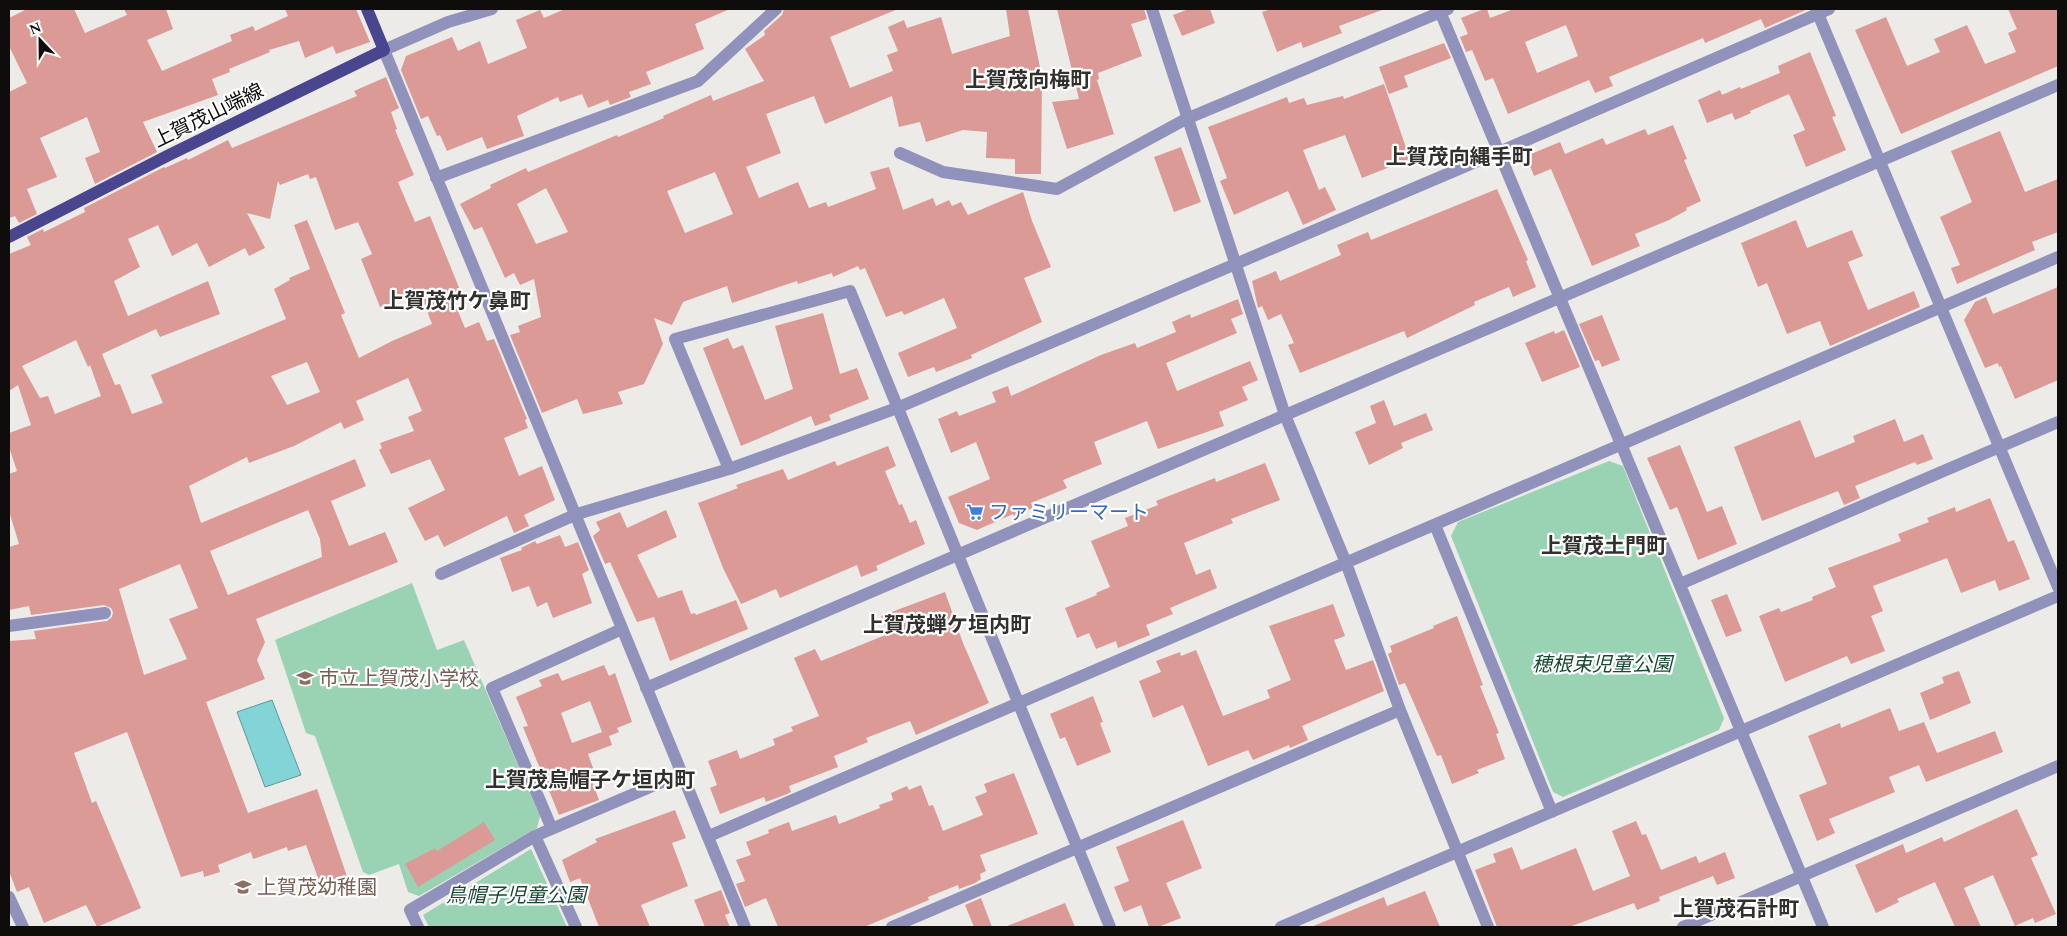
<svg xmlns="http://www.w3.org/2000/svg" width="2067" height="936" viewBox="0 0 2067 936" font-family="Spectral,'Noto Sans JP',serif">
<rect width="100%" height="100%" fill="#edebe8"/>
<path fill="#9ad3b3" d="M1609,461L1623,466L1724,718L1719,730L1563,797L1553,792L1451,536L1458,522Z
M412,583L437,650L464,640L540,816L537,828L419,896L408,892L399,864L369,875L363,872L315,736L306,733L275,640Z
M531,849L567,927H429L423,915Z"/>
<path fill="#82d4d6" stroke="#5f9899" d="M272,700L301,775L265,787L237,712Z"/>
<path fill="#db9a95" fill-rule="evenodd" d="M27,9H74L85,33L127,15L124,9H166L173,29L147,40L162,71L232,41L230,35L253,26L255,31L288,16L285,9H356L370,42L336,54L333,46L305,58L299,41L269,50L270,52L229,69L230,72L212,79L218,95L143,122L157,152L95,184L85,158L100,152L87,117L40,138L57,177L27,189L37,214L19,223L15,216L9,218V92L27,83L9,46V18Z
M565,9H730L695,24L704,49L646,72L651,84L629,92L631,97L610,105L608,100L588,108L582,94L560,102L558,97L517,116L524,136L487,149L482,137L447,151L440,135L437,136L428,116L421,119L401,70L406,56L452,37L458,51L480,41L488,64L527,48L516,20L540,10L544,18Z
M784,9H898L830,37L850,88L893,71L887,55L898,51L888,27L904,20L907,28L941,17L952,54L1010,36L1006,9H1028L1042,77L1041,174H1015V159L986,158L987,132L963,130L926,142L920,122L899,127L892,96L825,124L814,96L766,114L781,153L746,167L759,198L798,182L809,208L826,202L828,207L876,189L870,172L889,167L903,210L933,198L936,206L949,200L952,206L961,202L968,215L1023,192L1032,221L1051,267L1024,278L1042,322L971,355L972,358L936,372L934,367L908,377L898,353L957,328L944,298L904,315L902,311L886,317L865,268L860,270L858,266L833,277L832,273L798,284L797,281L732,303L727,286L683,302L672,325L654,318L663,344L644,384L618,392L623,404L583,414L577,399L542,413L510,335L520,332L518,326L541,317L534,279L520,285L514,273L505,278L482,227L474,230L460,204L491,188L490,185L526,168L528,172L617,135L618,137L664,118L663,116L711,95L713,101L764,81L745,49L765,35L764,31L782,15ZM715,172L733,214L685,233L667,191ZM546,188L568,232L536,244L517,204Z
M1057,9H1144L1147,19L1131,24L1142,56L1098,73L1099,79L1097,80L1114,134L1067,149L1052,102L1079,99Z
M1189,9H1210L1215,23L1182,36L1173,15Z
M1271,9H1382V10L1339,26L1342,33L1303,48L1301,42L1277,52L1262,12Z
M1484,9H1487L1490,18L1514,9H1808L1765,28L1761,19L1705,43L1703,38L1609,77L1613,86L1595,93L1589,80L1508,114L1493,78L1485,81L1472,50L1466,52L1460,37L1468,34L1461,18ZM1566,25L1578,56L1537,73L1525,42Z
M2008,9H2058V66L1901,134L1855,30L1886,17L1907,66L1940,52L1934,39L1967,25L1985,64L2016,52L2008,33L2017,29Z
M1444,43L1451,58L1404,76L1408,87L1389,94L1379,67Z
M1810,52L1836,116L1832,117L1846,150L1806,167L1793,135L1805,130L1789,94L1750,111L1751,113L1735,120L1732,113L1707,123L1698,100L1720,90L1722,95L1740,87L1741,89L1780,73L1778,66Z
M386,77L399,108L391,112L397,129L395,130L414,175L398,182L415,222L430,216L462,295L453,299L465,328L479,322L487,341L494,339L527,419L525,420L528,428L504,438L519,476L542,466L555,500L524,515L529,526L514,533L507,516L444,547L438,535L425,541L408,508L445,490L430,459L391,474L379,450L382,448L380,443L414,431L408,417L422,411L408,378L356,401L364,420L344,429L341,422L294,446L249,463L247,457L189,486L201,523L355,459L366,486L331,501L349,546L385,532L398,562L256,619L265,642L257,660L265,679L206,702L248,813L317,789L351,888L325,897L306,845L288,851L287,847L253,859L251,852L218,865L220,872L204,877L203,871L181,877L127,732L74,753L92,803L96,801L141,908L97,927L86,905L44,923L29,887L17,892L9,871V641L36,639L34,631L107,621L112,617L113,612L111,608L104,605L31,615L29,606L9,610V547L19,544L9,511V474L17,471L9,447V433L31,425L18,385L9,391V254L31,245L27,237L43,229L44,232L85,212L84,208L164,167L165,168L187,158L188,160L228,140L232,148L244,143L357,96L354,91ZM308,174L310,179L316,177L335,230L358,222L372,254L361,259L380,307L420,293L432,324L392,341L359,358L341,315L345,313L307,220L294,225L310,269L289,278L290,280L274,289L286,319L151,375L163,403L132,414L120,384L115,385L102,354L156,329L160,337L220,314L208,281L128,316L114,281L140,267L128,239L158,225L172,256L197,243L209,267L245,248L249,256L265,248L247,213L270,219L278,181L280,185ZM76,340L88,367L90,365L101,396L55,414L48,396L40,398L22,366ZM307,362L320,392L287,405L271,376ZM308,510L320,539L322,557L228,595L210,551ZM180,564L198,608L169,619L187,659L144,675L119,589Z
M1384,84L1410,159L1362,178L1345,135L1303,150L1319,190L1325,187L1336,210L1303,225L1288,191L1234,215L1220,181L1227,178L1208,127L1287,97L1289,103L1304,98L1307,105L1343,96L1344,99Z
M1673,125L1687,159L1684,160L1701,201L1686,208L1687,210L1669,220L1635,234L1640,246L1592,266L1551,169L1534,176L1526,156L1560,142L1565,154L1603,138L1606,145L1645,129L1648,135Z
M2000,131L2025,192L2058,179V232L2032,242L2035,250L1957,284L1951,268L1960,265L1940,217L1972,202L1951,151Z
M1181,147L1201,202L1174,212L1154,157Z
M1497,189L1528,260L1526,261L1536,287L1513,297L1509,287L1474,302L1475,305L1407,338L1404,331L1300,373L1288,345L1294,343L1281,314L1268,320L1262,306L1258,308L1252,281L1276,271L1280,281L1341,255L1337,245L1368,232L1371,240Z
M1796,220L1807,248L1852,230L1863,256L1848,262L1868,310L1914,291L1920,307L1830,346L1820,321L1787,334L1767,283L1758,287L1741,243Z
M2058,287V380L2015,399L2001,366L1999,367L1998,363L1985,368L1964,320L1975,302L1986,297L1993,314Z
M1238,299L1243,314L1231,319L1237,333L1166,363L1177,391L1250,361L1258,380L1242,387L1248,400L1219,412L1224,426L1158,449L1147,421L1094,442L1102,464L1063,480L1067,488L1031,503L1033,508L1014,516L1013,514L977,530L959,523L948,497L990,479L976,442L951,453L938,419L957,411L959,416L996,402L992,392L1008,386L1011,396L1101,355L1135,343L1137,348L1176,332L1172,322L1190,314L1191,318Z
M823,313L840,374L857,368L869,399L829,415L831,420L815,426L811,416L741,446L703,348L728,338L733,349L743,345L765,400L793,389L775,326Z
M1602,315L1620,360L1602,367L1599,360L1595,361L1579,324Z
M1564,330L1580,367L1542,382L1525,343L1554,331L1555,334Z
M1384,400L1394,426L1426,413L1433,430L1401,443L1403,448L1369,465L1355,432L1376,423L1370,406Z
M1895,419L1904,442L1923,434L1933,459L1917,465L1915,462L1855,486L1860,498L1844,505L1838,491L1762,521L1734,447L1800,420L1815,458L1855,442L1853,436Z
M1680,445L1707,512L1722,506L1737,544L1698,560L1677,507L1670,510L1647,458Z
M888,446L896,466L885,471L899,505L902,504L910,523L916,520L925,544L876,566L878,570L861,577L857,565L780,598L776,589L741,604L723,568L698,503L738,488L736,485L783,469L788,480L835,461L837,466Z
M1265,463L1280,500L1231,519L1233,523L1184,543L1196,575L1210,569L1217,588L1170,608L1173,614L1146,625L1150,635L1118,648L1116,641L1096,649L1089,633L1077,638L1065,608L1097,595L1096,593L1110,587L1091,541L1128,526L1125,518L1158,505L1156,501L1215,478L1216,482Z
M1990,498L2008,542L2014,540L2030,579L1999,591L1995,580L1961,593L1947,558L1873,586L1883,611L1871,616L1885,651L1851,664L1847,656L1785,682L1759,616L1779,608L1781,612L1813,600L1812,597L1836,587L1828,568L1901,541L1898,534L1929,522L1927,518L1955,507L1956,512Z
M666,510L677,537L637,555L658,598L682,590L691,614L695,613L696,615L736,600L748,629L670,661L654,617L637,622L610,562L605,564L593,536L600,530L596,522L620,512L627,528Z
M560,535L565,547L578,542L589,570L582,574L592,603L553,618L547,602L537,607L529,586L512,592L500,558L522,550L521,548L535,541L537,544Z
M945,592L963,643L989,703L916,735L910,721L866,738L868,742L834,756L838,767L789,786L791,792L787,794L766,802L764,797L720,814L710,788L717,785L708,761L737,750L740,759L775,745L773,739L793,731L791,727L819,716L794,658L815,649L821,661L888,634L881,616Z
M1727,594L1742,631L1726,637L1711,600Z
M1333,604L1345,636L1334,640L1346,670L1373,660L1384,691L1302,726L1308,740L1290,748L1289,745L1253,760L1248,750L1208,766L1183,705L1153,718L1139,681L1161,672L1156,661L1180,652L1181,656L1196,650L1223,716L1270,698L1267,690L1291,680L1269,626Z
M1457,616L1483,685L1480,686L1499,733L1496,734L1505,759L1477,770L1479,773L1452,784L1441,755L1437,756L1405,683L1399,685L1388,654L1392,652L1390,646L1434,628L1433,626Z
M604,665L609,676L615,673L632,722L617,728L619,732L609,736L612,745L588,754L596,776L591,778L599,800L559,815L523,727L528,726L516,697L542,686L539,680L558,673L562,681ZM590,701L602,732L572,743L561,713Z
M1959,671L1971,703L1930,720L1920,693L1944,683L1942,677Z
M1093,696L1103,722L1100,723L1111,752L1077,766L1065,737L1060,739L1050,714Z
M1890,708L1899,731L1924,722L1937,753L1995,731L2003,752L1926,782L1919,765L1889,777L1895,792L1829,819L1835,833L1817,841L1799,795L1827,784L1808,736L1840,723L1841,728Z
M1014,773L1038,834L980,855L986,871L980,874L981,879L975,883L959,889L958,885L928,897L929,900L864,927H778L766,898L745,907L736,884L745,881L736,860L751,855L746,842L769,833L768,830L789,822L792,831L836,815L839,824L880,808L879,805L893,800L891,793L907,786L909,790L921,785L929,806L933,805L943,831L983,815L975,797L987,792L984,784Z
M2017,809L2038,855L2031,858L2056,914L2035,923L2033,918L2015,926L1993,875L1964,888L1981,927H1955L1935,882L1897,899L1899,902L1876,913L1855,865L1903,844L1906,853L1942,837L1944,842Z
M675,810L686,838L672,843L688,886L641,905L650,927H599L580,878L570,882L562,860L597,842L595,839Z
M1183,820L1202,868L1166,883L1181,918L1158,927H1149L1141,905L1124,912L1114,887L1129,881L1116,847Z
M1636,821L1642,835L1646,834L1661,870L1696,856L1699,863L1725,852L1735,878L1717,885L1713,876L1659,897L1660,901L1637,910L1634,903L1569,927H1497L1475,870L1496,862L1493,854L1512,847L1521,870L1576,848L1593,891L1630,876L1612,831Z
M484,822L495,840L418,887L405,864L435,848L437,851Z
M721,890L730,913L725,915L730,927H705L694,900Z
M1425,891L1440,927H1311L1384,897L1387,906Z
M981,898L992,927H974L965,905Z
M1065,903L1075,927H1007V926Z"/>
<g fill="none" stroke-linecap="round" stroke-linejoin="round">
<path stroke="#9192bc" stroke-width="12" d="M492,9L448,22L384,50L745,927
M1152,9L1285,415L1346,563L1400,710L1488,927
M1439,9L1823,927
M1816,9L2058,587
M900,153L943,172L1057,189L1186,119L1448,9
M436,178L698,81L776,9
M729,469L675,339L850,291L1110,927
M1435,525L1552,812
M441,574L577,514L729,469L897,408L1499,152L1829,9
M1680,584L2058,422
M9,626L105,613
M646,688L2058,85
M552,829L492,688L622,629
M535,836L576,927
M709,836L2058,257
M9,897L23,927
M418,927L410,910L535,836L683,773
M892,927L1400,710
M1281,927L2058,596
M1683,927L2058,766"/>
<path stroke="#4a458f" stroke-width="12" d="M9,237L169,155L384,50L367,9"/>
</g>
<defs>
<g id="supermarket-bare" transform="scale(1.35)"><path d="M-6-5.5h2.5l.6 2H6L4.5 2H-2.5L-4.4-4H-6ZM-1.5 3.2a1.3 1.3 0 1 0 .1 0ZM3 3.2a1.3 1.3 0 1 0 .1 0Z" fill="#3f7fe0" stroke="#fff" stroke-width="2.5" paint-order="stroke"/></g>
<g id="school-bare" transform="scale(1.35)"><path d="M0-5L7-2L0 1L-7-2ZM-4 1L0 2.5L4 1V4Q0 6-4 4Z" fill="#8d6e63" stroke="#fff" stroke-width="2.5" paint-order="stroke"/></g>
</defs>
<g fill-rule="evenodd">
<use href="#supermarket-bare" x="975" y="512"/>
<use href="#school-bare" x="305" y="678"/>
<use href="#school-bare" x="243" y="887"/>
</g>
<g text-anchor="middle" stroke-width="4.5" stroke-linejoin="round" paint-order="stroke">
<g font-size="20" fill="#0e0d0c" stroke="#fff">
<text transform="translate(208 115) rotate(-26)" y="7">上賀茂山端線</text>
</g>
<g font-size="20" fill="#366cbe" stroke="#fff" text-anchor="start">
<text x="989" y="519">ファミリーマート</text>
</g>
<g font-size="20" font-style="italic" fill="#194932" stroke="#fff">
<text x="1602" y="671">穂根束児童公園</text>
<text x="516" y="902">鳥帽子児童公園</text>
</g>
<g font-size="20" fill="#785e54" stroke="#fff" text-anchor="start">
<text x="319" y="685">市立上賀茂小学校</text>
<text x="257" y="894">上賀茂幼稚園</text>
</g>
<g font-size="21" font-weight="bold" fill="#31302d" stroke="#fff">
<text x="1028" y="87">上賀茂向梅町</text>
<text x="1459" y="164">上賀茂向縄手町</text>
<text x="457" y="308">上賀茂竹ケ鼻町</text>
<text x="1604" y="553">上賀茂土門町</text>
<text x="947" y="632">上賀茂蝉ケ垣内町</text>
<text x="590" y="787">上賀茂烏帽子ケ垣内町</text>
<text x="1736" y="916">上賀茂石計町</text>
</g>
</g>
<rect width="2067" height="936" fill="none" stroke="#0e0d0c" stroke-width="20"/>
<g transform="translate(40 40) rotate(338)" stroke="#ffffff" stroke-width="4" paint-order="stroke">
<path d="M0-4L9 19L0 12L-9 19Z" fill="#0e0d0c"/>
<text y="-8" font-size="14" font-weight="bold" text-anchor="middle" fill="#0e0d0c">N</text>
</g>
</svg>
